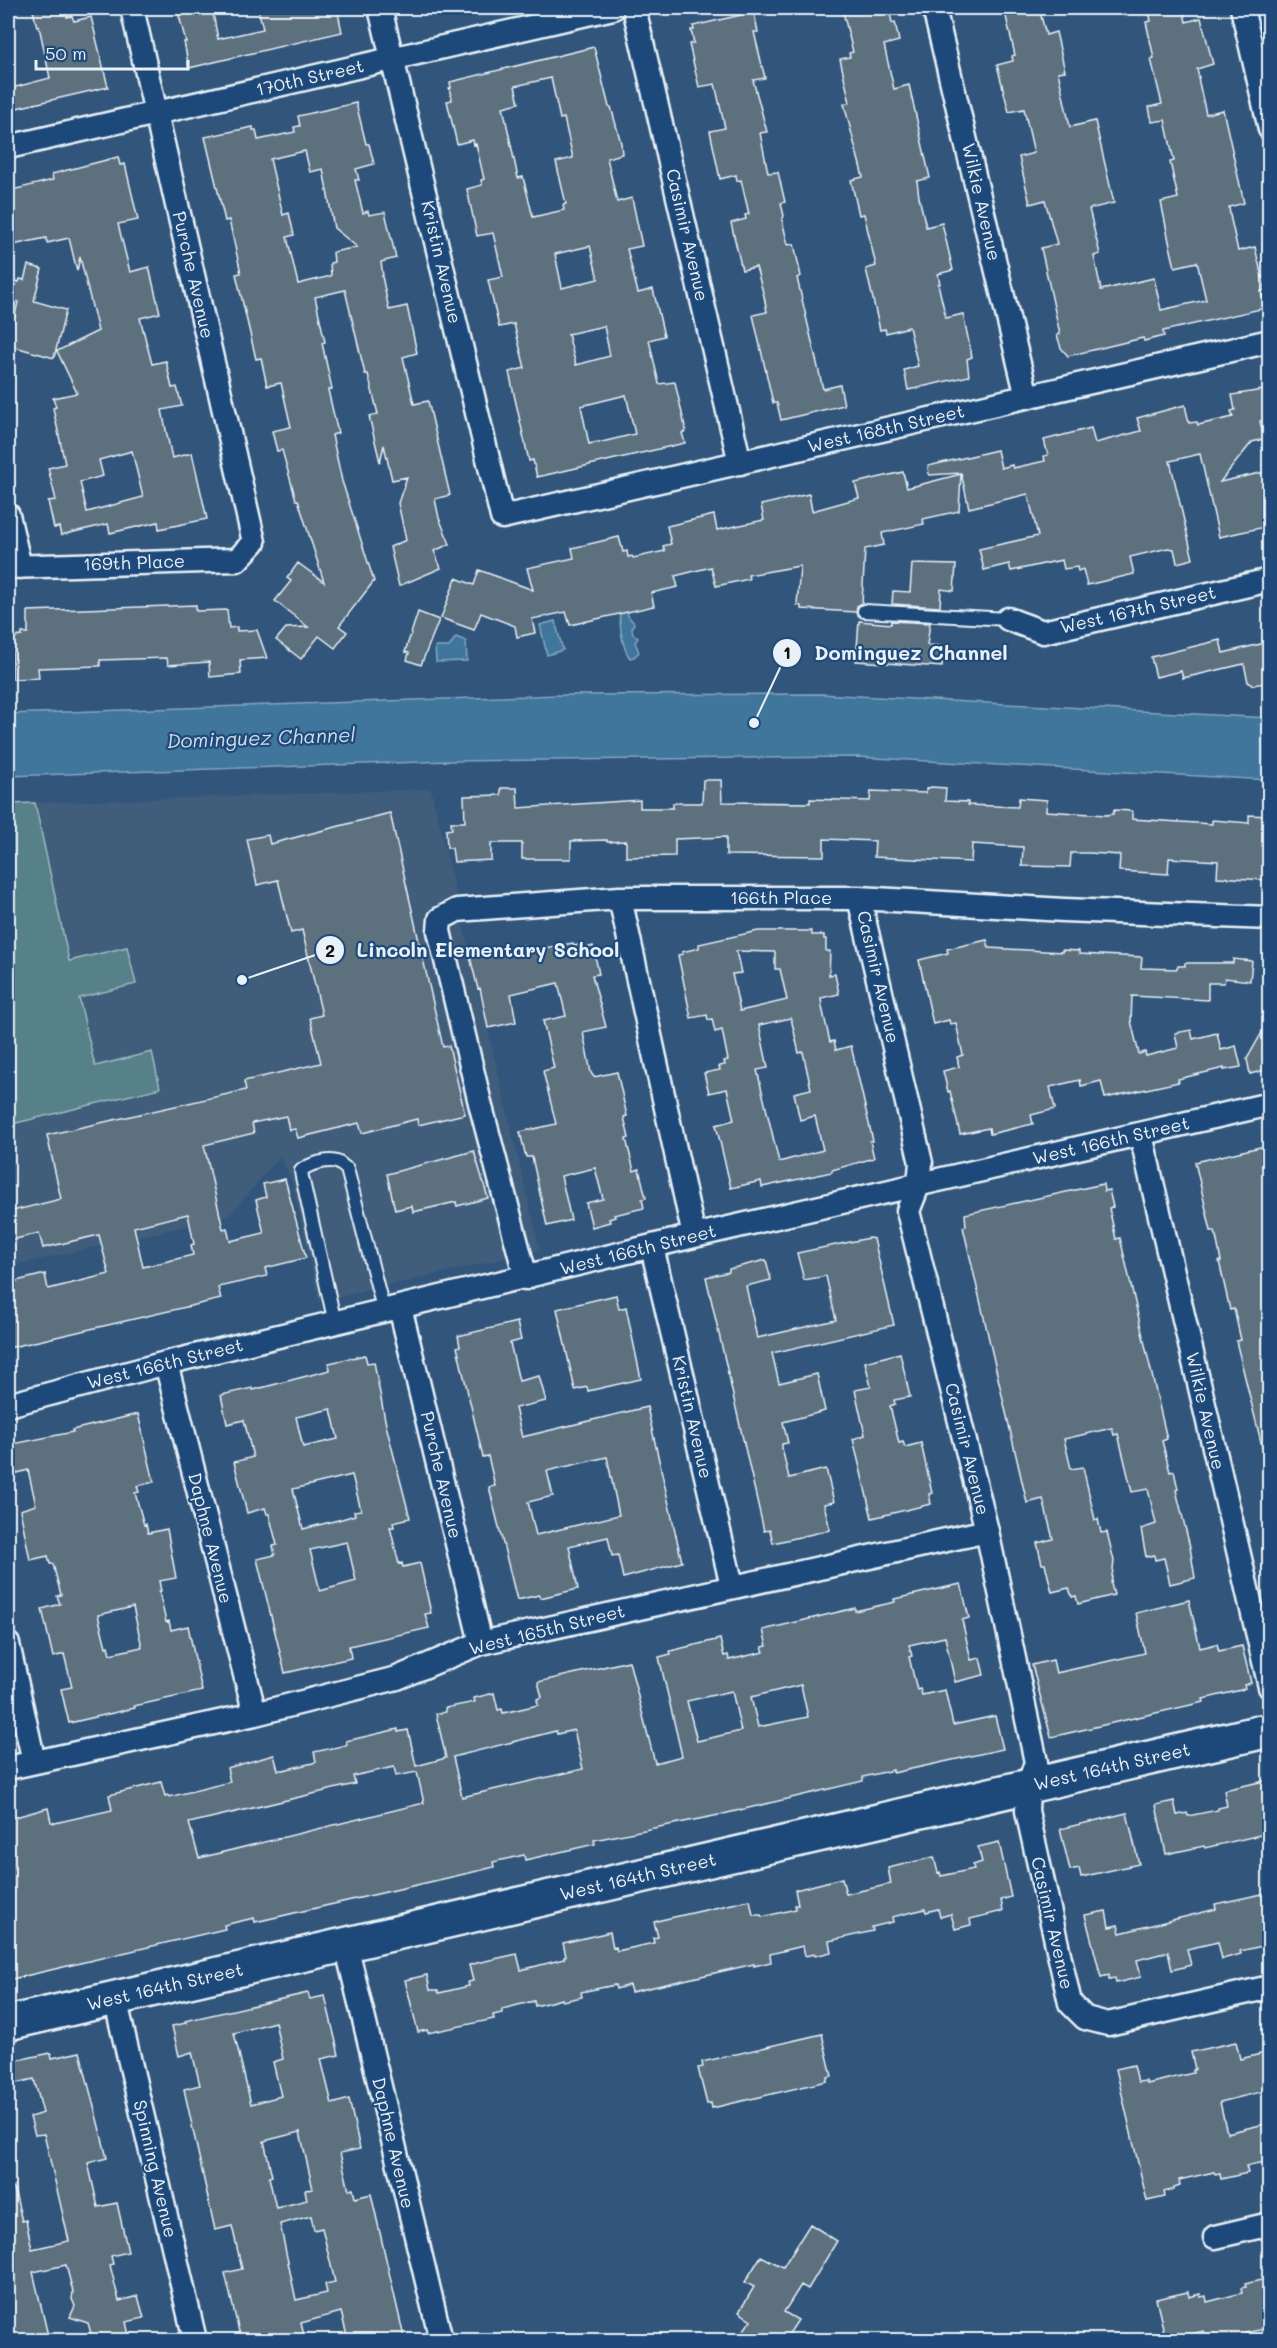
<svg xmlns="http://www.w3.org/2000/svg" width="1277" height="2348" viewBox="0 0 1277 2348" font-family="Mali,sans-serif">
<rect width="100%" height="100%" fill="#32557b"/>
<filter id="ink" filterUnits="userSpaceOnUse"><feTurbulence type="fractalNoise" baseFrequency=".0167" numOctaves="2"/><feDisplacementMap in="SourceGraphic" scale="12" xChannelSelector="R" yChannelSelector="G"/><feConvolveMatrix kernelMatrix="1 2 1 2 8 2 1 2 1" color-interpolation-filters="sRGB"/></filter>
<g filter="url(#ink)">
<path fill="#3f5d7c" d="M431,789L540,1250L319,1302L292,1182L280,1156L229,1216L8,1267V804Z"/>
<path fill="#578188" stroke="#a0b9c0" stroke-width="1.5" d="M35,803L69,961L127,947L136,984L79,998L95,1066L152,1052L160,1088L8,1125V804Z"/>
<path fill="#3f769b" stroke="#83a7c0" stroke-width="1.5" d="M627,608L628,616L634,623L632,629L633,634L638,638L635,642L639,652L634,657L630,658C621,647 620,622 619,609Z
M555,621L563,650L547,655L540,625Z
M456,637L466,641L467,661L436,662L435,647H449Z
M821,694L1269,718V780L857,757L451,761L8,776V714L560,695Z"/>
<path fill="#5d707e" stroke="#e8f1f8" stroke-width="1.5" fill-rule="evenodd" d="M51,8H65L67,17L72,16L74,21L91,17L108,87L8,110V89L50,78L39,26L37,27L33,11Z
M177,8H212L218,39L263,29L258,8H337L342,32L189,68L184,42H186Z
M842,8H889L892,23L895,22L899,41L884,45L894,89L909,85L930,178L917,181L919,197L926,227L942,223L953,270L938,274L940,284H938L946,318L963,314L972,357L967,359L969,376L908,390L904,370L918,366L909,327L886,333L885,329L880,330L866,269L876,266L864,214L859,215L851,180L863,177L844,104L850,103L840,59L850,57L849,53L853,52Z
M1004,8H1039L1046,35L1056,32L1065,71L1058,72L1070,127L1095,121L1114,203L1089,209L1100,254L1094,256L1101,290L1154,278L1161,310L1206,300L1197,262L1175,267L1170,246L1161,202L1178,198L1170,162L1174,161L1165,120L1152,122L1149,107L1162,104L1151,59L1154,58L1146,22L1151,21L1149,12L1166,8H1183L1186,22L1201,18L1213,64L1197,69L1199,78H1198L1206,114L1223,110L1244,203L1229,207L1230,215L1238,251L1255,247L1265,290L1261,291L1265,308L1163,331L1164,336L1144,341L1143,338L1068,356L1061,348L1057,335L1060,334L1041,248L1057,244L1045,200L1030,204L1019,157L1034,153L1024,109L1009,112L997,65L1013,61L1012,56L1015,55Z
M754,12L758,32H754L765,78L753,80L767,132L760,133L768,173L778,172L785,202L781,203L784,216L782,220L788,245L794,244L801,276L797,278L823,389L840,385L844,405L781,420L777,403H773L753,315L767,312L764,296L756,267L742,270L731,223L746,219L745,215L749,214L741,180L737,181L736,175L720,179L710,131L725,128L715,84L699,87L689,44L694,43L691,30H694L693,26Z
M594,47L609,107H611L621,143L622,154L607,158L617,202L632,198L642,246L627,249L638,293L653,289L664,336L649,340L659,384L675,382L686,431L682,433L685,443L537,477L533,460L529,461L509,372L525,368L514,324L499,327L488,280L503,277L493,233L477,236L467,189L482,185L481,180L484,179L476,144L474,145L473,140L457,144L447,101L452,100L449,88H451L450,82ZM551,78L560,119L564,118L573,158L556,162L566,204L563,205L564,210L533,217L523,177L518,178L503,107L519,103L515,86ZM590,246L598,279L562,288L555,254ZM604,326L610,356L576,365L568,334ZM626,395L635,434L598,443V442L589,444L581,406Z
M356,103L366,144H369L374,164L356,169L359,180H355L363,213L368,211L369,215L385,212L396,258L381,262L383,276H382L389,310L407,306L417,353L403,357L414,404L428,401L450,495L435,499L439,518L450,544L434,551L441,568L399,586L390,547L406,540L398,503L407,477L392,480L384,445L380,462L369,416L378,414L368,374H365L345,290L315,297L325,342L322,343L332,389L328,390L338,433L332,435L342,481L374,581L339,626L347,632L335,648L319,636L301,659L276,640L286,628L308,627L275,601L291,581L287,578L298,563L324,582L298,500H296L282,450L277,451L272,431L291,427L281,383L267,386L261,358L256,359L236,274L241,273L229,220L225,221L205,137L253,127V130H256L258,140L295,132L294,127L300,126L298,116ZM305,151L310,172L323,169L334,228L357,247L333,252L334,262L330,263L331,276L298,284L287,237L294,235L289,213L283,215L270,159Z
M118,157L120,165L125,164L138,220L118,224L130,272L149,267L160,313L140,318L152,364L166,361L172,388L177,387L182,406L162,410L167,435L172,458L192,453L207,519L159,529L158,522L110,533L108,524L61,535L59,527L54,528L48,501L56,500L48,468L65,464L53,408L56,407L53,398L77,393L57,351L98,331L80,257L77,271L69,238L47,243L46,238L8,246V191L53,180L52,174ZM132,451L143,497L87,512L80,482L103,476L99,460Z
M28,265L42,269L34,301L66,310L54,358L8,345L18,302L8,299V279L19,282L20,279L24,280Z
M1269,389V419L1260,421L1264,439L1252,442L1220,482L1269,471V526L1219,537L1200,454L1170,461L1193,559L1177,563L1174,549L1168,548L1130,557L1134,574L1087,585L1083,569L1078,571L1077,567L1064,569L1062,560L1011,571L1009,564L984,570L979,549L1038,536L1028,494L969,508L961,473L929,475L928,466L997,450L1001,468L1012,465L1013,468L1045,461L1044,456L1048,455L1044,440L1091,428L1095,443L1141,431L1137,418L1185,405L1189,423L1197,422L1198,425L1233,417L1231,411L1235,410L1232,395Z
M903,472L907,488L961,474L959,511L923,519L924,524L882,533L884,545L865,549L862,603L857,606L856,612L801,609V606L797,605L800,566L748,575L749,579L716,586L711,567L675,576L678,587L651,593L654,606L570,625L566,612L532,619L535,633L517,637L515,626L481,613L474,630L441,618L456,578L474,585L479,570L533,590L527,568L574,558L572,548L619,537L623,552L627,551L628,557L632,556L633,558L665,551L663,546L671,544L667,526L714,515L717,530L764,520L761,505L809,494L812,511L859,498L855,483Z
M912,564L956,565L954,591L941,589L940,607L892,604L893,591L910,592Z
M196,605V611L227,610L229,628L237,627V631L257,630L267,658L240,660L241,674L210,677L209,662L168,665L167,658L100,660V666L38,668L39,678L12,679L13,637L22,636V633H28V611Z
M418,612L439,620L421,665L407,660L409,653L405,652Z
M859,621L891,624V621L930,623L927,645L943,646L942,667L856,661Z
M1220,640L1223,653L1269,642V674L1264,675L1265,683L1253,685L1248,682L1244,664L1183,678L1181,671L1156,677L1151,657Z
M703,780H721L722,802L810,803V799L870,801L871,791L926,793V789L931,787L946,788L945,801L968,802V805L1018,807L1019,798L1047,800L1046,811L1106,815L1113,814L1114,810L1132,811V819L1212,824V820L1249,823V815L1269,816V859L1267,858L1265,880L1217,877L1218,861L1169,858L1168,874L1119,871L1120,855L1090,853H1071L1070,867L1022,866L1023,847L972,844L971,862L874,857L875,841L824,839V856L726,855V837L675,839V856L626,857V841L607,842V840L571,841V859H522V843H491V860L454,862L452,848H447L446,830L452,829L451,822H465L464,796L501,795V788H517L518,808L640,800V808H673V803H702Z
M390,813L443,1047L449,1046L465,1114L418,1125L417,1119L362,1133L359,1123L298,1138L295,1129L289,1130L286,1116L252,1123L254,1133L204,1145L223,1229L227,1228L230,1241L264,1233L256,1200L266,1197L263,1184L285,1179L306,1258L265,1268L267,1276L218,1287L221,1299L8,1348V1283L45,1274L48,1289L109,1274L99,1235L43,1248L39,1233L8,1241V1212L61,1199L47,1135L246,1090L244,1081L321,1063L310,1018L322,1015L302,930L291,933L278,880L257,885L247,839L268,835L270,844ZM188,1214L194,1244L191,1245L193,1255L143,1267L134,1227Z
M758,931H811L812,935H824V939H826V951H830L829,975L835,974L839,994L821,998L822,1007L830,1042L834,1041L836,1050L851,1046L873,1141H870L874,1158L832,1170V1172L762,1187L761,1181L731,1188L716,1125L734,1120L727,1089L709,1093L704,1073L720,1070L719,1066L725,1065L724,1061L728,1060L722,1030L715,1032L712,1019L708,1020L707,1015L691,1018L678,955L683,954L682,952L699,948V944ZM736,951L775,952V969H780L787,1000L740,1011L732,974L741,973ZM791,1018L799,1053L803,1052L811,1089L794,1093L800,1120L815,1116L823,1150L779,1162L757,1070L768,1068L759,1025Z
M987,940L989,948L1062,952V950L1079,951V954L1142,957L1141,968L1177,969L1178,966H1185V963H1233V959L1252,961L1250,981L1225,978L1224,983H1208V1000L1132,996L1131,1021L1139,1054L1145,1052L1146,1056L1178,1048L1175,1033L1191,1030L1193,1039L1217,1033L1221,1050L1236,1046L1241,1067L1224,1070V1068L1178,1079L1179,1082L1105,1098L1101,1081L1081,1086L1080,1080L1050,1087L1055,1109L1031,1115L1033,1124L990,1134L989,1128L960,1134L950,1091L948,1092L943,1071L959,1067L957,1057L963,1055L956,1023L950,1024L949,1020L933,1024L919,960L948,953L947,949Z
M573,943L574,946L583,944L584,949L593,946L599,974L592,975L606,1027L583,1032L591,1073L594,1077L617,1072L627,1116L624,1117L629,1138L626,1139L634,1171L639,1169L646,1198L642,1199L644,1208L614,1215L615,1217L609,1219L610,1222L592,1227L586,1203L603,1199L595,1168L561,1176L571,1220L547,1226L532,1157H526L520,1132L556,1124L543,1071L554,1068L543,1021L566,1016L558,983L511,994L516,1022L488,1028L480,988L478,989L469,953L495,947V950L525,945L527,951Z
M1269,1020V1069L1250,1074L1247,1059Z
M1269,1145V1321L1265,1322L1269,1341V1450H1263L1236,1341L1241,1340L1234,1309L1230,1310L1219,1261H1221L1215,1231H1211L1195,1162Z
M474,1151L488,1198L457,1206L456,1202L413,1212L412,1206L395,1210L387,1174Z
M1103,1184L1104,1191L1109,1190L1113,1207L1109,1208L1116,1239L1120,1238L1167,1439L1162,1441L1170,1472L1174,1471L1178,1489L1176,1490L1190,1547L1195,1578L1170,1584L1164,1558L1155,1560L1154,1555L1146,1557L1141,1529L1156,1524L1148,1489L1132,1492L1118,1434L1114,1435L1112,1428L1064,1439L1071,1469L1083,1467L1095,1520L1098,1519L1101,1533L1107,1532L1114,1561L1111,1584L1114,1595L1078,1604L1076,1596L1072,1597L1069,1588L1052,1592L1045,1564H1042L1037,1543L1053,1539L1043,1499L1027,1503L963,1227L966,1226L965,1214Z
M869,1238L874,1239L894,1325L772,1353L779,1383L817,1374L825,1411L783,1422L788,1443L782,1444V1448L789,1478L826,1469L834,1502L824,1504L830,1530L773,1543L770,1530L764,1531L706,1277L729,1272V1269L766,1260L771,1280L746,1286L757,1338L836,1320L826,1276L804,1280L797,1253Z
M616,1295L619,1309L626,1307L641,1379L588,1391L587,1387L575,1390L557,1309Z
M517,1322L521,1340L510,1343L519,1381L539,1376L546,1401L515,1408L522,1437L647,1407L682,1562L623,1578L618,1555L612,1556L608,1537L569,1546L578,1589L540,1598L539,1595L517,1600L489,1487L495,1486L488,1456L483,1457L457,1347L460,1346L458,1336ZM607,1457L619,1515L536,1535L528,1502L553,1496L547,1471Z
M900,1353L910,1397L894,1400L895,1404L890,1406L899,1443L903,1442L905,1447L921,1443L932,1493L929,1494L931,1504L872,1518L853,1439L865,1435L855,1390L871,1387L865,1362Z
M365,1355L367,1363L374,1362L386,1425L410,1518L393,1522L394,1527H390L399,1564L402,1563L403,1567L420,1563L431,1613L425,1614L429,1628L349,1646L351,1658L285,1673L257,1559L275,1555L273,1546L277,1545L269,1514H267L265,1508L247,1513L234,1462L253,1457L244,1420L227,1424L221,1395L252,1388L253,1390L330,1370L329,1363ZM331,1409L338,1439L303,1447L296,1417ZM352,1475L361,1510L354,1511L355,1515L342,1519L303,1529L293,1489ZM347,1542L356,1581L320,1591L310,1550Z
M138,1414L154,1482L137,1486L139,1492L135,1493L144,1525L146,1524L148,1533L167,1529L176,1578L159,1581L161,1591H159L166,1622L169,1621L171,1630L188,1626L202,1691L134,1706L135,1708L69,1723L61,1689L72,1687L64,1654L53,1657L42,1609L60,1604L57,1596L61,1595L53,1564H50L48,1556L30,1560L20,1510L36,1505L28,1470L11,1475L8,1445L73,1432L72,1430ZM133,1607L142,1647L110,1654L108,1646L106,1647L98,1615Z
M961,1584L969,1618L962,1620L971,1660L980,1658L984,1675L955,1682L945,1637L909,1645L912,1656L909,1657L917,1690L920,1689L922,1695L945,1690L953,1725L995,1716L1003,1749L893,1773V1770L863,1777V1781L719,1815L594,1840L595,1844L525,1860L524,1855L493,1862L494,1867L482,1870L255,1922L254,1918L224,1925L225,1929L8,1980V1931L13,1930L8,1906V1819L48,1808L51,1822L55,1823L112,1810L109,1795L161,1782L165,1796L168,1795L169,1797L230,1782L227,1768L274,1755L278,1770H283L313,1763L316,1761L314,1752L347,1745L346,1741L398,1729V1732L408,1730L416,1766L446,1758L436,1714L446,1712L445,1708L475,1702L474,1698L494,1693L498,1710L502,1709L503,1713L538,1705L537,1699L542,1697L538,1682L629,1661L655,1763L682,1756L659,1657L671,1654L670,1651L720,1639L724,1656L728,1655L729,1660L764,1652L762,1647L767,1646L763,1630L855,1608V1611L895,1602L894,1599ZM801,1685L808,1717L758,1727L751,1697ZM732,1691L741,1731L697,1741L687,1701ZM574,1730L583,1769L462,1797L453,1757L556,1731L557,1734ZM394,1767L396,1776L417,1772L424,1803L199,1858L189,1823L355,1784L353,1776Z
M1189,1600L1200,1648L1217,1644L1219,1651L1242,1646L1251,1683L1244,1685L1245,1688L1241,1690L1203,1699L1204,1702L1051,1737L1032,1665L1053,1660L1056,1673L1145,1653L1136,1613Z
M1269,1780V1833L1205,1848L1204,1846L1166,1854L1156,1805L1174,1801L1177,1815L1187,1813L1188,1816L1218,1810V1808L1227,1806L1224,1790Z
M1127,1813L1139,1864L1081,1877L1079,1868L1070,1870L1060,1829Z
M999,1842L1011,1897L1001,1900L1003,1911L970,1919L971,1925L955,1929L951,1914L940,1917L938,1909L926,1912L925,1909L892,1917L893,1922L872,1927L873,1931L829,1941L831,1952L815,1956L814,1954L805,1956L803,1946L770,1954L771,1962L754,1966V1964L631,1992L629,1985L616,1989L615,1985L581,1992L582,1997L563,2001L562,1999L535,2006L534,2001L502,2009V2013L493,2015L494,2019L428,2033L427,2030L418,2032L405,1980L427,1975L430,1990H438L439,1993L469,1986L468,1982L473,1981L469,1965L481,1962L517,1954L521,1970L564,1959V1957L566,1956L563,1943L610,1932L613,1948L616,1947L617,1951L654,1943L653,1938L658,1937L654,1922L661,1920L750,1900L753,1915H761L762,1917L796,1909L795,1905H798L795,1890L842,1878L846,1894L891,1884L888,1868L934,1857L938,1873L940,1872L941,1876L974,1869L973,1865L982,1862L978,1847Z
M1262,1894H1269V1941L1262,1946L1240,1951L1241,1954L1222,1959L1218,1942L1187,1949L1191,1965L1172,1970L1168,1952L1137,1960L1141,1977L1116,1983L1115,1978L1109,1979V1975L1101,1977L1085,1915L1106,1911L1109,1927L1118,1925L1120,1933L1216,1909L1215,1904Z
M308,1993L310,1999L325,1996L339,2055L321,2059L332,2104L349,2099L360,2149L340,2153L349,2190L353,2189L355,2198L371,2194L404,2337L388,2340H348L341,2312L301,2323L305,2340H241L225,2273L242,2269L232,2226L215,2230L184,2089L200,2085L192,2052L179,2056L172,2026L186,2023L185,2021ZM275,2022L283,2059L273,2062L281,2096L251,2104L234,2033ZM300,2132L313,2189L305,2190L307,2200L276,2208L269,2177L272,2176L264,2141ZM311,2216L314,2230L322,2228L335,2282L325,2284L327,2293L296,2300L280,2224Z
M822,2034L832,2076L827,2077V2081L712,2108L711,2103L707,2104L698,2068L703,2067L702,2062Z
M1236,2042L1240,2059L1269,2052V2090L1220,2102L1227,2133L1269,2123V2161L1246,2166L1248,2173L1221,2179L1220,2174L1215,2175L1214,2172L1179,2180L1180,2185L1174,2187V2189L1164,2192L1165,2197L1147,2201L1116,2069L1134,2065L1138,2082L1146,2081L1147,2084L1193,2073V2070L1195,2069L1191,2052Z
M80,2052L107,2158L88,2163L98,2207L117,2203L128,2252L111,2256L113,2264L110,2265L119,2301L138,2296L144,2318L126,2322L130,2340H93L88,2323L70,2317L75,2306L72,2299L73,2292L66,2265L33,2272L49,2340H8V2189L14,2188L22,2221L26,2220L32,2249L69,2241L44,2134L35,2135L30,2117L43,2113L34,2079L8,2085V2062L51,2053L52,2058Z
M810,2224L837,2241L808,2289L801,2285L784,2312L798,2320L785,2340H737L751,2320L739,2312L754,2287L745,2282L761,2256L783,2267Z
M1269,2278V2328L1245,2333L1247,2340H1206L1204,2331L1166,2340L1156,2299L1188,2292L1189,2297L1200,2294V2297L1206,2296L1207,2302L1242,2293L1241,2288L1246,2287L1245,2284Z"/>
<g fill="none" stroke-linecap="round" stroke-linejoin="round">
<g stroke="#e8f1f8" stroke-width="16">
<path id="lane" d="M864,611L1008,619
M335,1323L302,1177L301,1171C308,1164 330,1158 339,1163C340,1163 346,1169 347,1169L384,1312"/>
</g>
<g stroke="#e8f1f8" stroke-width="27">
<path id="street" d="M380,8L502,517L1270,341
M634,8L740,463
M934,8L1027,397
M1242,8L1270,129
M8,147L613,8
M8,515L20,567
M8,567L237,560L254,542L132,8
M1008,619L1043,632L1270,580
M620,898L694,1236
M859,898L921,1163L919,1183L908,1211L987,1531L1036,1762L1028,1787L1027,1811L1070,2003L1085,2018L1108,2024L1270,1987
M1141,1135L1270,1687
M652,1247L732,1586
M526,1278L481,1107L439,931L440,919L457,910L620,898H859L1064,910L1270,918
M400,1307L481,1643
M166,1363L255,1714
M8,1405L166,1363L694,1236L1270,1104
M8,1644L34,1762
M8,1768L255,1714L397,1678L481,1643L987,1531
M346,1945L441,2340
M115,1998L195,2340
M1215,2237L1270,2224"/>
</g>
<g stroke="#e8f1f8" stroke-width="38">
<path id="secondary" d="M8,2023L1270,1730"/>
</g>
<use href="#lane" stroke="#1f4a7a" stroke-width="12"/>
<use href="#street" stroke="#1f4a7a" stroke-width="22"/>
<use href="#secondary" stroke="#1f4a7a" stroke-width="33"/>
</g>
</g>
<g text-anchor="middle" stroke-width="4.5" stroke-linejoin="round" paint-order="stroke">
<g font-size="18" fill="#e8f1f8" stroke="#1f4a7a">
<text transform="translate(310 78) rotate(-13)" y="6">170th Street</text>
<text transform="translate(981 202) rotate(77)" y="6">Wilkie Avenue</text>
<text transform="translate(687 235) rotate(77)" y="6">Casimir Avenue</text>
<text transform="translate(441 262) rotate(77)" y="6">Kristin Avenue</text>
<text transform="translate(193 275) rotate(77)" y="6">Purche Avenue</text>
<text transform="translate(886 429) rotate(-13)" y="6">West 168th Street</text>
<text transform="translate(134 563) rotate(-2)" y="6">169th Place</text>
<text transform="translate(1138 610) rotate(-13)" y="6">West 167th Street</text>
<text x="781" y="904">166th Place</text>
<text transform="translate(878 977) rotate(77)" y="6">Casimir Avenue</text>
<text transform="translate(1111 1141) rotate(-13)" y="6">West 166th Street</text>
<text transform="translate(638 1250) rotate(-14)" y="6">West 166th Street</text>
<text transform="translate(165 1364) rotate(-14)" y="6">West 166th Street</text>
<text transform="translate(1205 1411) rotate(77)" y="6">Wilkie Avenue</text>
<text transform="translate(692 1417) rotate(77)" y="6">Kristin Avenue</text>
<text transform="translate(967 1449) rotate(76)" y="6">Casimir Avenue</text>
<text transform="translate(441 1475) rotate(77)" y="6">Purche Avenue</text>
<text transform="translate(210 1538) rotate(76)" y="6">Daphne Avenue</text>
<text transform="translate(547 1630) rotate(-14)" y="6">West 165th Street</text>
<text transform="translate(1112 1767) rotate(-13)" y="6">West 164th Street</text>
<text transform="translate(638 1877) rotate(-13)" y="6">West 164th Street</text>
<text transform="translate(1052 1923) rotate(77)" y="6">Casimir Avenue</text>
<text transform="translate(165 1987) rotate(-13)" y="6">West 164th Street</text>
<text transform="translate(393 2143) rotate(77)" y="6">Daphne Avenue</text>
<text transform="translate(155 2169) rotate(77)" y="6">Spinning Avenue</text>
</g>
<g font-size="20" font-style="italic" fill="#cfdfea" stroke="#1f4a7a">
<text transform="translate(261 738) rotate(-2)" y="7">Dominguez Channel</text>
</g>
</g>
<path fill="none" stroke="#e8f1f8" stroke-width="2" d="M754 723L787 653M242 980L330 950"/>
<g fill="#e8f1f8" stroke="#1f4a7a" stroke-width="2">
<circle cx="754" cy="723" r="6"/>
<circle cx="242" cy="980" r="6"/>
<circle cx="787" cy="653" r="15"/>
<circle cx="330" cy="950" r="15"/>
</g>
<g font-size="18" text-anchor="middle" font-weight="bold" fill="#111">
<text x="787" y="659">1</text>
<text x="330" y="957">2</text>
</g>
<g font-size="20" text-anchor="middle" font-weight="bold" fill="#e8f1f8" stroke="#1f4a7a" stroke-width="4.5" stroke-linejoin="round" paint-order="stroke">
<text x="911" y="660">Dominguez Channel</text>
<text x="488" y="957">Lincoln Elementary School</text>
</g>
<rect width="1277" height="2348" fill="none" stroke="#1f4a7a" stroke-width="30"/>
<rect x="15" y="15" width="1247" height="2318" fill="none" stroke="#e8f1f8" stroke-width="2" filter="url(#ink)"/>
<path d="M36 60v9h152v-9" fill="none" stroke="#e8f1f8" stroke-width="3"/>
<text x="45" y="60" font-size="18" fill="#e8f1f8" stroke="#1f4a7a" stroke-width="4.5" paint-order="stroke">50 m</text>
</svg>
